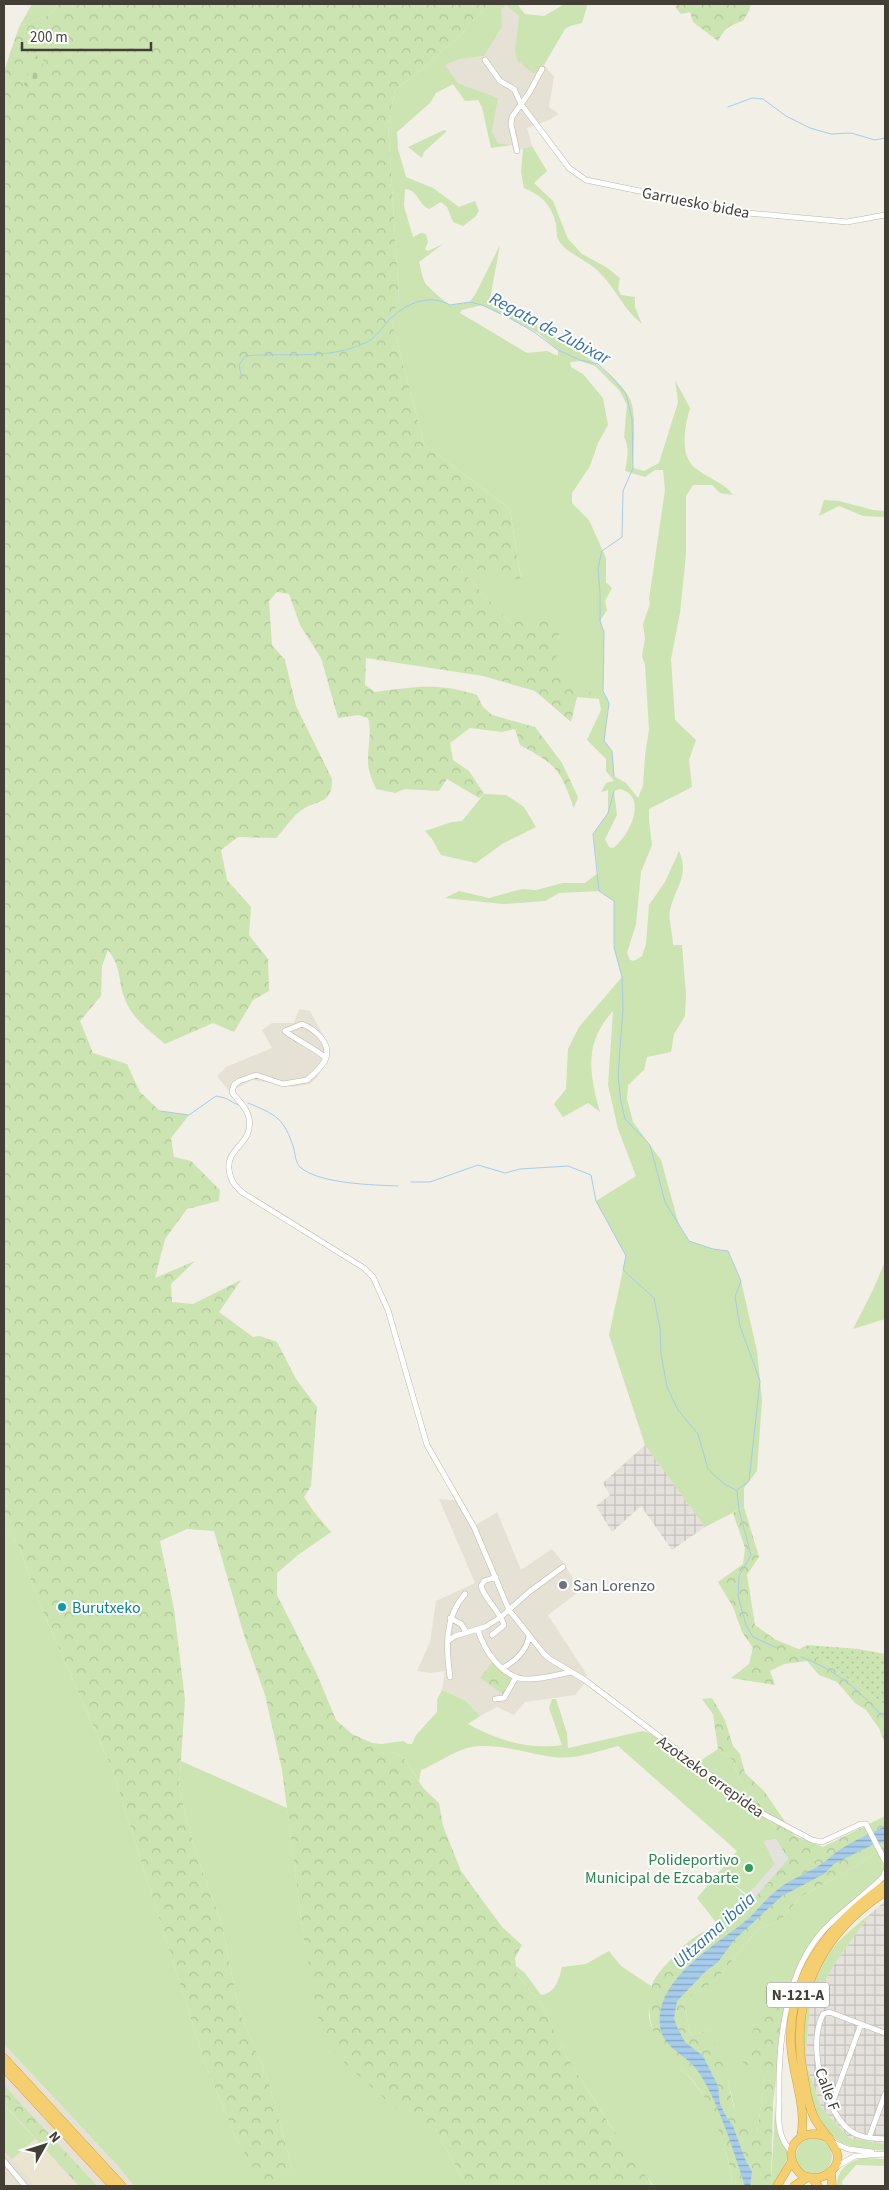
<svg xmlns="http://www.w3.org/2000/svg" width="889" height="2190" viewBox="0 0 889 2190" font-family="'Source Sans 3',sans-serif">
<defs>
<pattern id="industrial-grid" width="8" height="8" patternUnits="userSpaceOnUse" patternTransform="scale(1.25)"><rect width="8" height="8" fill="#e4e0db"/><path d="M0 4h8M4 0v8" fill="none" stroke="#c5c1bd"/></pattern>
<pattern id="forest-crowns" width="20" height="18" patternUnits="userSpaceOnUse" patternTransform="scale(1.25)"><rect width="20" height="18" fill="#cbe4b1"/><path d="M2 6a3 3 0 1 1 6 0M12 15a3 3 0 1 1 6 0" fill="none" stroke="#b0c599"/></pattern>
<pattern id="cemetery-stones" width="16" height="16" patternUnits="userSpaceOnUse" patternTransform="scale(1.25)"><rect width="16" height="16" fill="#cbe4b1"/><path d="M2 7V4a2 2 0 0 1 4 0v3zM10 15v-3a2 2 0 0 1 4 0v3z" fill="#b0c599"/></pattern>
<pattern id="garden-dots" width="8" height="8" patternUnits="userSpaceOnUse" patternTransform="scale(1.25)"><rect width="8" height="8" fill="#cbe4b1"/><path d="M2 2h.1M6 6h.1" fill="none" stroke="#b0c599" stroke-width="1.8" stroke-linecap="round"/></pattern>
<pattern id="water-rules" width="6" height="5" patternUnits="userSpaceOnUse" patternTransform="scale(1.25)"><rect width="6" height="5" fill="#a6cceb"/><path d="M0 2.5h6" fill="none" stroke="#89a7bf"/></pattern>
</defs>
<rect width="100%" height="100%" fill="#f2efe6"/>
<path fill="#e5e1d4" d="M506,5L519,16L515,48L534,74L544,65L554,77L549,107L559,114L547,121L527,128L532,146L514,152L512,145L498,143L492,132L498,98L458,83L444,65L460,59L484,56L501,10Z
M299,1009L310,1011L327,1043L329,1058L317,1077L310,1084L293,1087L252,1080L230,1092L217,1076L226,1067L272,1048L262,1030L272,1023H294Z
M439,1499L462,1501L476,1525L497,1512L521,1570L552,1549L565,1565L580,1591L548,1615L587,1675L584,1684L575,1695L525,1702L514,1715L497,1707L480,1716L466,1701L442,1690L445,1671L430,1673L417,1671L430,1642L436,1601L475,1583Z
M4,2044L118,2166L134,2186H4Z"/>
<path fill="url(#industrial-grid)" d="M645,1445L705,1527L672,1550L641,1506L612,1532L596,1506L610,1495L603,1483Z
M885,1901V2144L849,2138L821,2107L805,2061L810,2007L837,1960L871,1913Z"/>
<path fill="#eae4d1" d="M35,2139L79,2186H35L12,2159Z"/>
<path fill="#cbe4b1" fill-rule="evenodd" d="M32,4H58L49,15L19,27Z
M489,4H517L525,14L544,16L565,4H586L587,6L582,23L570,26L565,29L544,65L534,74L517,60L515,48L519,16L506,5L501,10L502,26L484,56L460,59L445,65L458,83L498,98L492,132L498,143L512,145L491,148L482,107L478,100L465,101L453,84L436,93L430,103L397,132L398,149L406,177L433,188L459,207L475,201L479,211L475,217L463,226L453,222L447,207L441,202L429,209C418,204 418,190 405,189L404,206L413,237L421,233L426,234L428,242L425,249L428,251L443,244L419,262C421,269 422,277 425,283C428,287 446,303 450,305L470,302L476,293L500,245L490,299C522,316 617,368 630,399C637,415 633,450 633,468L644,471L659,463L678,402L675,380L690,408C685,424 679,456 695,468C707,478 724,482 733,495L720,493L712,485H693L686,496V555L680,613L671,659L675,720L696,740L689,760L692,787L649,809V821L652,845L641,872L636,924L627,953L630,960L634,961L642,956L646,944L649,905L665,882L679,851C690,876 675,887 670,910C668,919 673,934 673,945H682L686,995L685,1016L674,1034L671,1052L647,1057L644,1070L628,1085L627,1099L633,1122L661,1160L679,1225L689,1241L713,1249L728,1251L741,1281L757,1351L762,1400L757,1471L744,1488V1507L705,1527L645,1445L609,1335L626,1256L596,1201L636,1176L618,1129L608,1085L613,1011C584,1042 589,1074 600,1112L588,1103L563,1117L554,1104L566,1089L568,1049L579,1027L622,977L614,947V901L599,891L559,893L545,901L503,904L445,898L459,891L489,898L522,889L536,890L563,883H585L598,873L593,834L608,813V790L601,792L606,783L614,781L606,771V759L587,740L601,710L599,699L554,666L559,635L511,623L454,563L521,579L510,509L424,444L391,318L399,299L388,124L395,90L420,71L459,36ZM482,305L538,333L558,350V356L547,351L527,353L460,313L462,310ZM580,361L595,366L620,391L627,405L624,437C630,447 627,460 625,471L645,477L655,470H663L665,490L649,599L650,604L643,624L645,639L642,656L645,665L649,729L645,756L643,786L638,798L626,783L614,776L612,751L604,740L609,703L603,691L604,632L600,621L607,610L605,601L612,588L606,582V558L589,520L572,503V493L590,466L598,443L608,425L603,398L583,374L571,367L570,362ZM620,789C649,796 629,837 613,848L609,847L605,839L617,815L614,791Z
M444,130L447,131L424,152L422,158L408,147Z
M532,146L547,171L534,183L553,201L568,239L582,254L606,267L620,278L618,289L621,295L635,297V307L642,324C624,310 616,289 600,273C590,261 564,253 558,239C556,235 557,228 556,224C551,204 542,196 524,188L521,172L523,149Z
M824,500L839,501L873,510L885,511V517L863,516L839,506L819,516Z
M484,794L506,795L524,807L536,827L502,844L476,863L441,855L432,839L425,831L452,822L462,821Z
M885,1261V1319L853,1329L874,1288Z
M4,1527L19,1546L40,1605L112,1769L206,2066L235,2136L263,2185L292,2169L268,2079L239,2010L221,1921L197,1857L179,1789L181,1761L287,1808L303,1934L435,2122L437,2133L467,2186H134L118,2166L4,2044Z
M442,1690L466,1701L480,1716L468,1724C496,1740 529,1750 562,1745L549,1708L552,1699H556L567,1733L568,1748L643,1731L655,1735L697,1763L718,1749L734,1761C737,1786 759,1810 776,1828V1839L764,1841L775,1864L748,1895L730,1882L752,1901L732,1923L718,1925L697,1898L737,1851L618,1746C598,1751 575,1760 553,1757C531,1754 504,1745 481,1746C459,1746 441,1762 421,1770L419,1781L403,1757L371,1743L382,1744L403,1741L408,1744H412L416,1735L437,1712V1700Z
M885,1850V1885L814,1942L791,1990L782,1995L765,2077L757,2133L747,2130L737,2117L723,2063L708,2030L691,2035L683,2001L716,1980L758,1929L781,1920L800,1897L855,1867L874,1854Z
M871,1913L837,1960L810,2007L805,2061L821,2107L849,2138L885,2144V2151C873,2149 847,2148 837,2140C830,2134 818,2123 815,2114C807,2094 800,2045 801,2023C803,2006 811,1984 819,1968C830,1946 852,1929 871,1913Z
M609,1951L621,1966L651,1986C651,1995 648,2007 649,2017C656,2052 683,2065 701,2092C713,2109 733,2166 732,2186H654L629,2154L568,2059L541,2004L517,1974L516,1966L525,1973L541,1995C556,1993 559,1979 562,1967L586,1964Z
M776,2087C775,2118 773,2126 789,2154L777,2182L771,2186Z
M4,2105L35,2139L12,2159L4,2151Z
M796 2156a18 18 0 1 1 36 0a18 18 0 1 1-36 0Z
M865,2158L885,2159V2166L856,2165L842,2181L843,2186H837C836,2170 850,2160 865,2158Z"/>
<path fill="url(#forest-crowns)" d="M58,4H489L459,36L420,71L395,90L388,124L399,299L391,318L424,444L510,509L521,580L455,564L511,623L554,615L559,635L555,666L599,699L577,697L571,722L535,691L483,676L366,658L365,685L375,692C413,687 439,682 477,695L483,707L492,715L535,727L562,763L578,797L574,808C559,768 558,766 520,745L515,729L502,732L470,728L450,743L453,760L469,771L484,794L479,798L447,779L439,791L405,789L395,793L376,789C372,779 367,769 368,758C368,744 372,732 368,718L358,715L338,718L321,658L300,625L289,594L277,592L269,601L272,645L285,660L296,706L332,779C332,804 320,799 303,809C293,815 284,830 276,838L238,837L221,850L227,880L251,907L249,935L268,959L269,991L253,1000L234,1032L213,1023L165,1044C150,1031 131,1018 124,997C118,979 121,966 108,950L102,966L101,996L80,1021L93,1053L127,1064L140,1092L160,1111L189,1115L171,1138L174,1157L191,1161L220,1190L219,1201L187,1209L165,1239L155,1278L195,1261L171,1284L172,1302L193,1304L241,1280L219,1312L253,1337L260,1336L277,1342L296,1379L317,1407L311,1486L304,1497L314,1512L331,1532L298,1555L277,1573V1595L316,1672L336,1720L352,1734L403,1757L424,1789L439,1803L443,1826L461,1871L502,1927L522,1945L515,1958L517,1974L541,2004L568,2059L612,2128L653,2186H467L437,2133L435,2122L421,2124L389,2103L337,2056L320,2028L303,1934L282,1770L265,1695L244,1635L214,1531L187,1529L160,1541L174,1609L185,1700L179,1789L197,1857L221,1921L239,2010L268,2079L292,2169L263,2186L235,2136L206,2066L112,1769L40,1605L19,1546L4,1527V71L19,27L49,15Z
M678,4H751L749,11L743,21C729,25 724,29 718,41L693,22L690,12L681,14L675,7Z
M744,1507L759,1557L747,1575L755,1625L776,1640L816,1656L885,1705V1744L879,1728L866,1710L855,1703L837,1682L819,1675L807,1661L784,1664L770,1671L775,1685L731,1678L749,1664L753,1648L742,1632L733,1607L718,1582L743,1564L745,1548L733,1513Z
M494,1660L514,1676L504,1695L480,1678Z
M712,1698L725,1720L733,1746L740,1754L745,1773L764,1791L795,1836L823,1847L885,1816V1850L874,1854L855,1867L800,1897L781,1920L758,1929L716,1980L683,2001L691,2035L708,2030C713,2040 719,2051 723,2062C732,2086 729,2123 757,2133L765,2077L741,2061L756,2023L782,1995L788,1991L773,2103L771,2186H732C733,2163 713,2114 702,2093C692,2076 673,2063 661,2047C651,2034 645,2002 652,1985C655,1975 665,1966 672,1958C690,1938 705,1927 732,1923L788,1859L776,1839V1828C759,1810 737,1786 734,1761L718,1749L713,1714L702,1699Z
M4,2085L11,2093L97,2186H79L4,2104Z"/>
<path fill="url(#cemetery-stones)" d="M38,54H41C49,64 36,79 31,89H29L24,84L28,76L27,72Z"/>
<path fill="url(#garden-dots)" d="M807,1645L858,1649L885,1654V1705L816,1656L798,1650Z"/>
<path fill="#e3e1de" d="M776,1839L788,1859L752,1901L747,1897L748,1895L775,1864L764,1841Z"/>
<path fill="url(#water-rules)" d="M885,1826V1842L874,1844L834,1864L824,1874L782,1896L735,1939L718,1962L706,1971L677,2001L674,2018L677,2027L685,2042L703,2056L718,2086L720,2104L727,2118L733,2126L745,2159L752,2172L750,2186H745C732,2147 720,2105 698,2071C686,2054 662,2048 660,2026C655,1978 717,1945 748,1919C759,1909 768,1896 781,1887C793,1878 808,1873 820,1865C827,1861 832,1855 838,1851C852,1841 870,1834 885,1826Z"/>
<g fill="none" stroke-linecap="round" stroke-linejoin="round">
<path stroke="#a6cceb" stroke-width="1" d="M728,107L752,98L763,99L786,116L810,128L831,134L851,133L875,140L885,138
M242,378L239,365L245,356C286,352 329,361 367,342C378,336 383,326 391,318C408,302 430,294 450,305L470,302L482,305L508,317L534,332L558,350L580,360L598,364L612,377L626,394L632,419L633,468L623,491L622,537L602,551L598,568L600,594V621L604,632L603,691L609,703L604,741L612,751L614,776
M614,791L608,813L593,834L599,891L614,901V947L622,977L623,1009L618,1076L621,1102L625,1119L650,1145L665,1202L689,1241L713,1249L728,1251L741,1281L735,1297L740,1326L760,1381L749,1481L737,1490
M248,1103C277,1115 284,1118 294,1149C295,1155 296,1163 300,1167C319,1184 374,1185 398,1186
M160,1111L189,1115L216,1096L225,1098L238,1105
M411,1182H430L478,1165L505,1173L520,1169L568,1166L591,1175L596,1201L626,1256L623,1270L654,1298L660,1328L661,1354L667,1387L678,1410L698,1434L708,1469L724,1484L736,1490
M737,1491L739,1510L751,1555L739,1576L738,1596L746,1625L753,1637L777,1648
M801,1657C835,1669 863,1693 885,1720"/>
<g stroke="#bdb7a9" stroke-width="6">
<path id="minor" d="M485,60L500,81L514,89L521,104L569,168L586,180L747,213L847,222L885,215
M517,151L511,124L512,117L529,93L542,69
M285,1031L302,1024C314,1029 331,1042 326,1058C323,1066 314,1074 307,1080L283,1084L256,1075L239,1081L234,1085L232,1092C238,1101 247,1107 249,1118C254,1144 226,1147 229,1170C231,1182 235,1186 243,1193L364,1268L373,1277L388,1310L427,1445L474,1527L509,1610L544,1654L550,1659L585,1680L756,1810L812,1840L822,1842L861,1824H866L885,1861
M285,1031C298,1041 313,1047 326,1058
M450,1618L461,1624L465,1630L464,1633
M478,1630C484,1650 501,1676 524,1679C540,1680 556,1675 571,1672
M492,1635L504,1625C499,1610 485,1600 481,1586L484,1581L496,1577
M448,1641L455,1636L485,1627L501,1617L529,1592L563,1567
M503,1668C515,1661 527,1651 529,1636
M450,1677C446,1648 444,1618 465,1594
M495,1699L504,1698L516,1677
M885,2033L829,2012L823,2014C808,2045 822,2103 846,2127C856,2138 871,2138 885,2139
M832,2104L861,2024
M869,2138L885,2094
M834,2143L848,2149L872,2152
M792,2153C788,2148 784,2143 782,2137C777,2125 779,2112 779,2100C778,2048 783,1986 814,1942C832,1917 861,1899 883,1877L885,1872
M4,2161L25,2186
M834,2168L855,2156L885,2154"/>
</g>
<g stroke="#d3a33f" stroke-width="9">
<path id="highway" d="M4,2058L122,2186
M4,2068L113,2186
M801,2137C807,2107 793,2077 791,2046C787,1976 831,1922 885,1885
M829,2138C803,2124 779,2149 798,2171C804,2179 817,2180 826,2175C856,2156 820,2134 813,2115C808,2103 806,2090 804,2078C788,2000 819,1935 885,1892
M831,2171L832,2186
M812,2178L818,2186
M777,2186L792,2161
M794,2186L808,2177"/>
</g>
<use href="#minor" stroke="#fff" stroke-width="5"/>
<use href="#highway" stroke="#f4ce6f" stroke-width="8"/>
</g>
<circle fill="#6b7280" stroke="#fff" stroke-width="2" cx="563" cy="1585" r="5"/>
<circle fill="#0f9aa8" stroke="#fff" stroke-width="2" cx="62" cy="1607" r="5"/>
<circle fill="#2e9e5b" stroke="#fff" stroke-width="2" cx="749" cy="1868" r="5"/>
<g text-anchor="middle" stroke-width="4" stroke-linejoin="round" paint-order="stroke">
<rect fill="#fff" stroke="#7c7972" stroke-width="1" x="767" y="1982.5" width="62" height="25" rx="4"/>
<g font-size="15" font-weight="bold" fill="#443f36">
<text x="798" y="2000">N-121-A</text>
</g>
<g font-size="16" fill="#443f36" stroke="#fff">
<text transform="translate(696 202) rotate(11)" y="6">Garruesko bidea</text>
<text transform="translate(711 1776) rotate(36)" y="6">Azotzeko errepidea</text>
<text transform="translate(828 2089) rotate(70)" y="6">Calle F</text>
</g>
<g font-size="16" fill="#5b616d" stroke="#fff" text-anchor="start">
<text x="573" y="1591">San Lorenzo</text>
</g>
<g font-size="16" fill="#0d838f" stroke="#fff" text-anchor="start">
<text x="72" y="1613">Burutxeko</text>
</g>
<g font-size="16" fill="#27864d" stroke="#fff" text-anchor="end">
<text x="739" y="1865">Polideportivo<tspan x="739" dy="18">Municipal de Ezcabarte</tspan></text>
</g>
<g font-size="18" font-style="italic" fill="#3673a9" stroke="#fff">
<text transform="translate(550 328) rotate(28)" y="6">Regata de Zubixar</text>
<text transform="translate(714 1930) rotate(-42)" y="6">Ultzama ibaia</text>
</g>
</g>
<rect width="889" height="2190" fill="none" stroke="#443f36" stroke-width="10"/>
<g transform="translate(45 2145) rotate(51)" stroke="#ffffff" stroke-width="4" paint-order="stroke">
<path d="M0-4L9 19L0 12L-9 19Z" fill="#443f36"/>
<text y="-8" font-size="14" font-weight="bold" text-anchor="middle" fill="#443f36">N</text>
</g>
<path d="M22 42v8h129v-8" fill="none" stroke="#443f36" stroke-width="2.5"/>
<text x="30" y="42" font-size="15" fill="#443f36" stroke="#ffffff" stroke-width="4" paint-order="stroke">200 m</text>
</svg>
